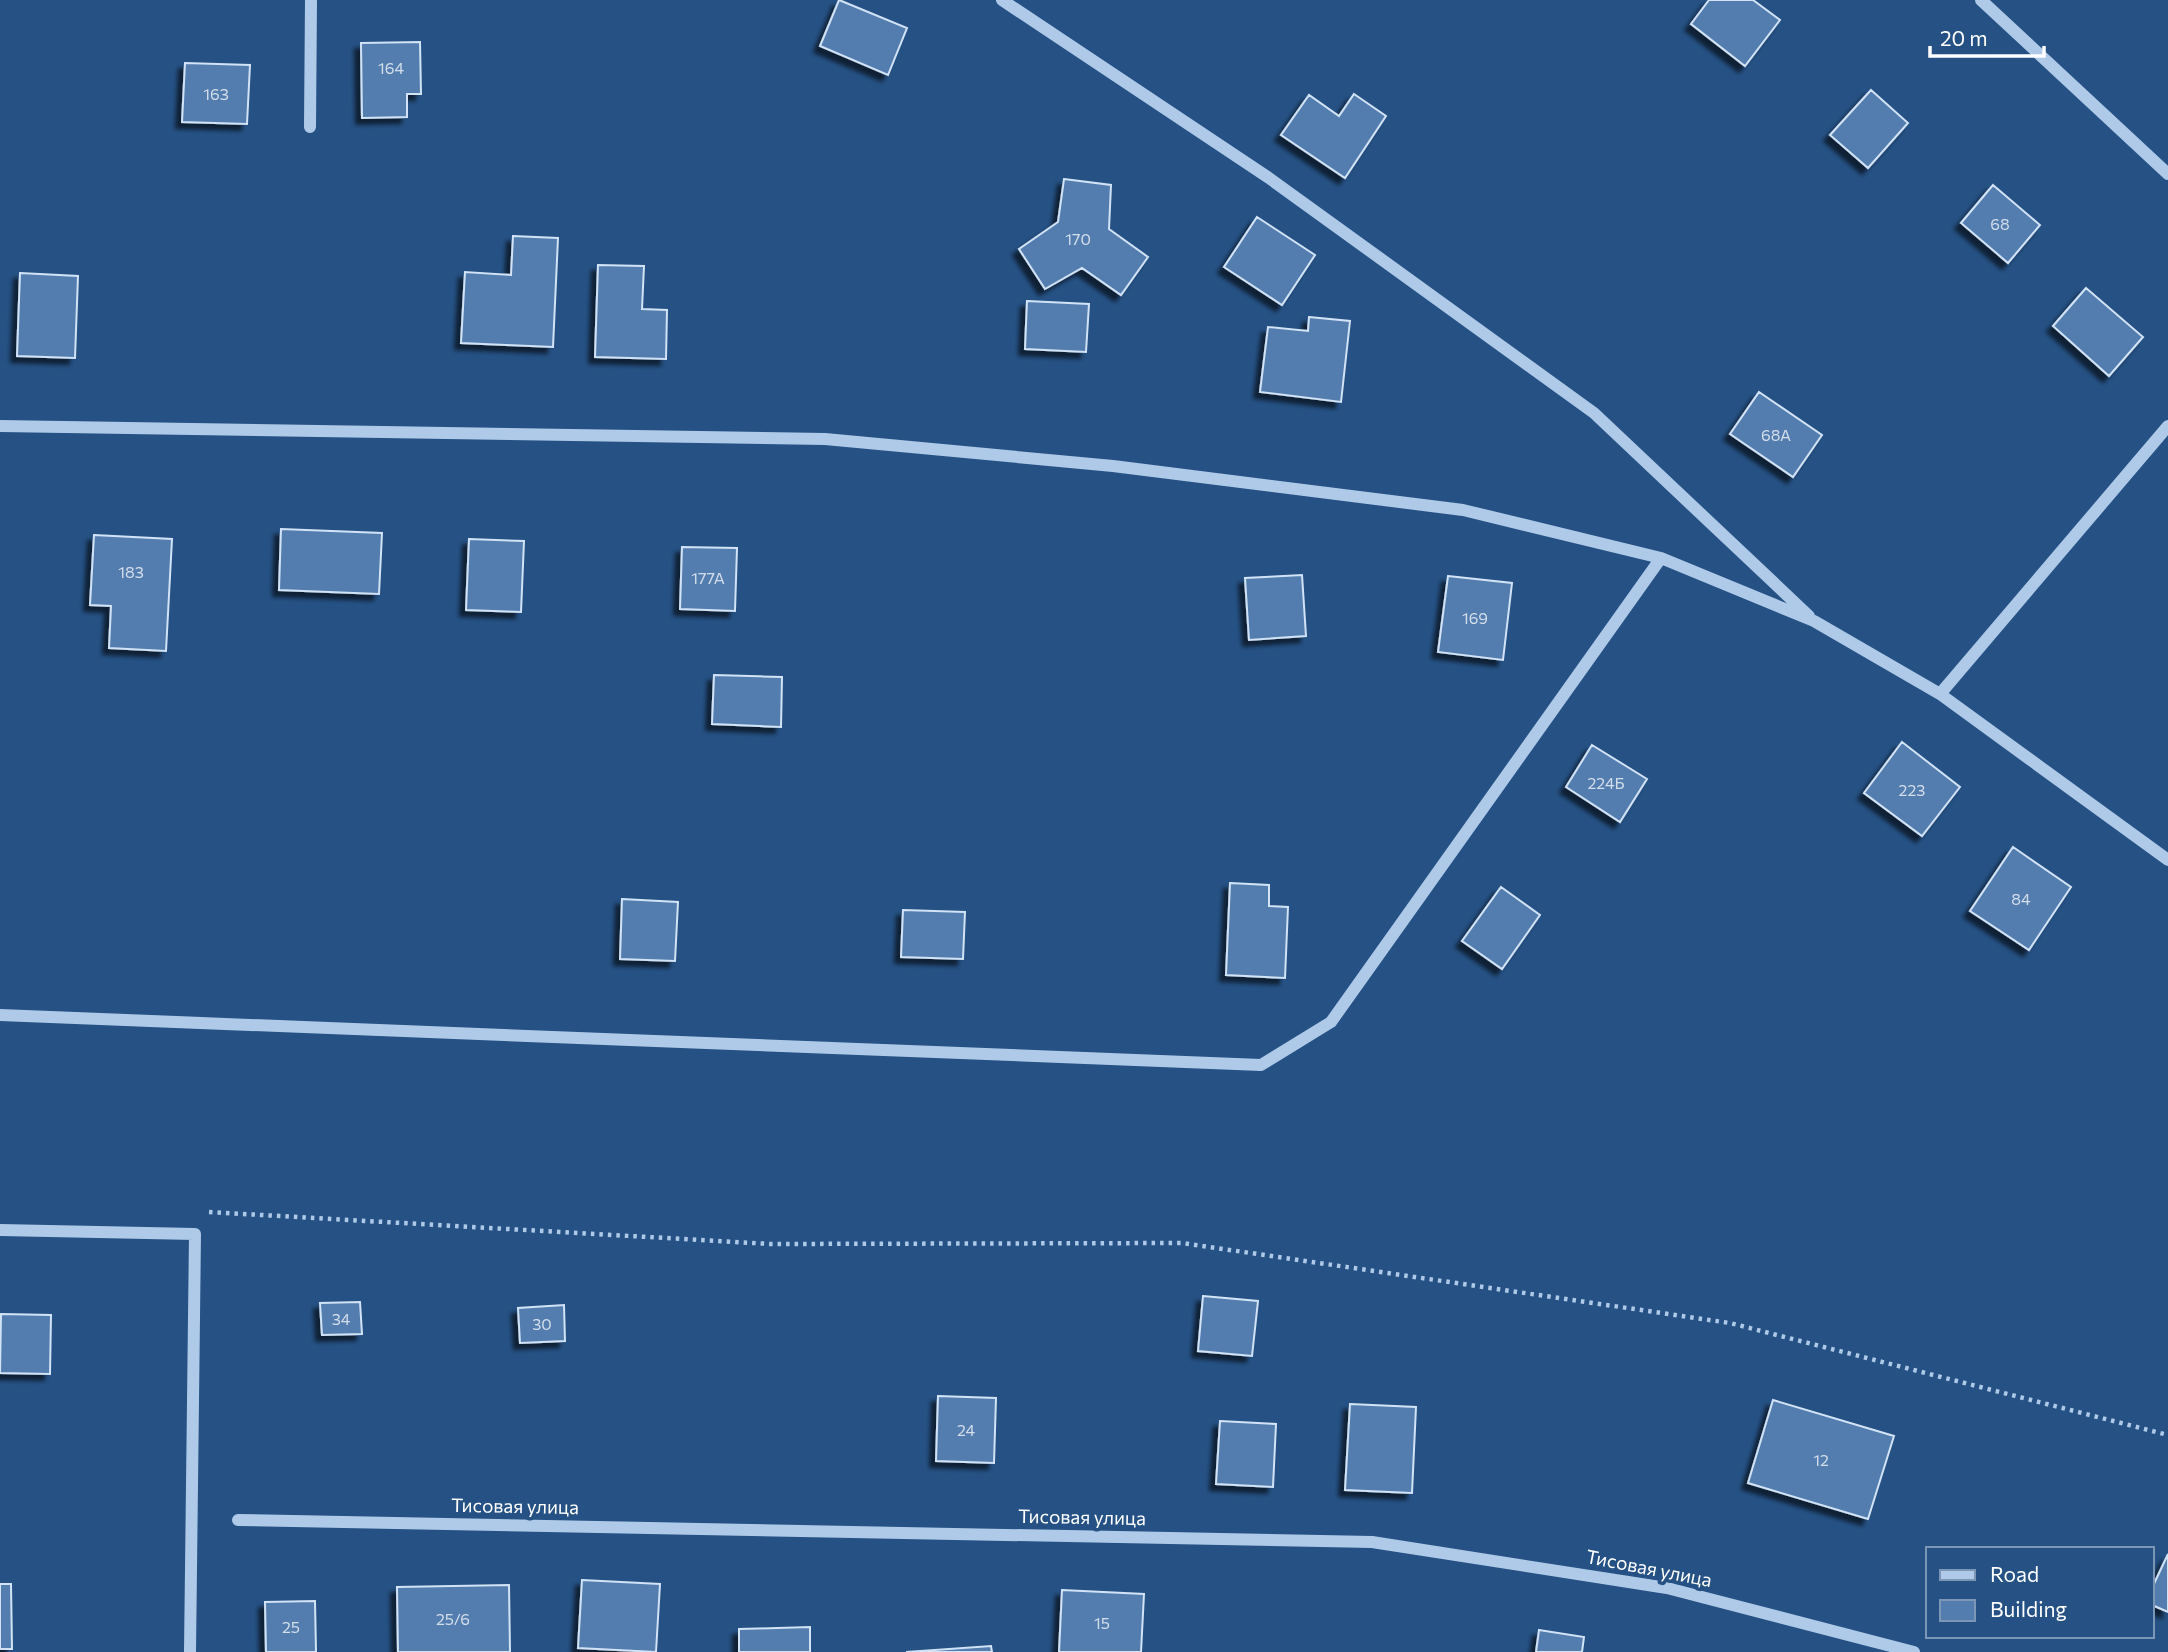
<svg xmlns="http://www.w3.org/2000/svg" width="2168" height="1652" viewBox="0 0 2168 1652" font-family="Commissioner,sans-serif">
<defs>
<filter id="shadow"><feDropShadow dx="-6" dy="6" stdDeviation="2" flood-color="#0009"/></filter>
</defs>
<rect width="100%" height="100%" fill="#255184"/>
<path fill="#527dae" stroke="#d2e3f6" stroke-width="2" filter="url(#shadow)" d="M839,0L907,28L888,75L820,46Z
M1709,0H1753L1780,20L1745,66L1691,24Z
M420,42L421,94H407V117L362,118L361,43Z
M185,63L250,65L247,124L182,122Z
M1871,90L1908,123L1868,168L1830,135Z
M1354,94L1386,116L1345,178L1281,135L1309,95L1339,116Z
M1064,179L1111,185L1109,229L1148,257L1121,295L1082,268L1045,289L1019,249L1058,222Z
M1993,185L2040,225L2008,263L1961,223Z
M1257,217L1315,255L1282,305L1224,267Z
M513,236L558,238L553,347L461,343L465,272L511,275Z
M598,265L644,266L642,309L667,310L666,359L595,357Z
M20,273L78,276L75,358L17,356Z
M2086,288L2143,337L2109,376L2053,326Z
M1027,301L1089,304L1086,352L1025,349Z
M1309,317L1350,321L1341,402L1260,392L1268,327L1308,331Z
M1759,392L1822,435L1793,477L1730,434Z
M281,529L382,533L379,594L279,590Z
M94,535L172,539L166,651L109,648L111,606L90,605Z
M469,539L524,541L521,612L466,610Z
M682,547L737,548L735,611L680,609Z
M1302,575L1306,636L1249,640L1245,578Z
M1448,576L1512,583L1503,660L1438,652Z
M714,675L782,677L781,727L712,724Z
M1902,742L1960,787L1922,836L1864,793Z
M1592,745L1647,779L1620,822L1566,787Z
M2013,847L2071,887L2029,950L1970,911Z
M1230,883L1269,885V906L1288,907L1285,978L1226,975Z
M1501,887L1540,915L1502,969L1462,941Z
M622,899L678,902L675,961L620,959Z
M903,910L965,912L963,959L901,957Z
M1203,1296L1258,1301L1252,1356L1198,1351Z
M360,1302L362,1334L322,1335L320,1303Z
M564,1305L565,1341L520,1343L518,1308Z
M1,1314L51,1315L50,1374L0,1373Z
M938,1396L996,1398L994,1463L936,1461Z
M1773,1400L1894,1436L1868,1519L1748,1483Z
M1350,1404L1416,1407L1412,1493L1345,1490Z
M1220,1421L1276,1424L1273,1487L1216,1484Z
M2168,1554V1612L2152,1605V1588Z
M582,1580L660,1584L656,1652L578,1648Z
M0,1584H11L12,1649H0Z
M509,1585L510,1652H398L397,1587Z
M1062,1590L1144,1594L1141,1652H1059Z
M315,1601L316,1652H266L265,1602Z
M810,1627V1652H739V1629Z
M1539,1630L1584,1637L1582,1652H1536Z
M991,1646L992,1652H906Z"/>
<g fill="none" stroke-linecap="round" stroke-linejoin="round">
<path stroke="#afcae8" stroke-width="4.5" stroke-dasharray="3.5 5" stroke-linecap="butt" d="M209,1212L771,1244L1182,1243L1730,1323L2168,1435"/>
<path stroke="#afcae8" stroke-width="12" d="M1002,0L1269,178L1594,413L1809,616
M1981,0L2168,174
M310,127L311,0
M0,426L825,439L1113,466L1463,510L1661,558L1814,621L1940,694L2168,426
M1940,694L2168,860
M0,1015L1261,1065L1331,1022L1661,558
M0,1230L195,1234L190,1652
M238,1520L1372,1542L1667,1588L1914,1652"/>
</g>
<g text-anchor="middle" stroke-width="7" stroke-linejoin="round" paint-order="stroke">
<g font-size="16" fill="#d4deeb">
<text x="391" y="74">164</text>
<text x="216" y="100">163</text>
<text x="2000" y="230">68</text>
<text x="1078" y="245">170</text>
<text x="1776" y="441">68А</text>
<text x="131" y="578">183</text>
<text x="708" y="584">177А</text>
<text x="1475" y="624">169</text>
<text x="1606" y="789">224Б</text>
<text x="1912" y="796">223</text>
<text x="2021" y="905">84</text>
<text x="341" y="1325">34</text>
<text x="542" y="1330">30</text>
<text x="966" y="1436">24</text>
<text x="1821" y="1466">12</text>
<text x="453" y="1625">25/6</text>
<text x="1102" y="1629">15</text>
<text x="291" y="1633">25</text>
</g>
<g font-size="19" fill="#fff" stroke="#255184">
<text transform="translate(515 1506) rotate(1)" y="7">Тисовая улица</text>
<text transform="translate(1082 1517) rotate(1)" y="7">Тисовая улица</text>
<text transform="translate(1649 1568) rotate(11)" y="7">Тисовая улица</text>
</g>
</g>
<rect x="1926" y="1547" width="228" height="91" fill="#255184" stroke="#7c97b5" stroke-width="2"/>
<rect x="1940" y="1570" width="35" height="10" fill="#afcae8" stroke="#7c97b5" stroke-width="2"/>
<text x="1990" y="1582" font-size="21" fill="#ffffff">Road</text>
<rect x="1940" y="1600" width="35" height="21" fill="#527dae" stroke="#7c97b5" stroke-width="2"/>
<text x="1990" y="1617" font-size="21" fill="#ffffff">Building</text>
<path d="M1930 46v10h114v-10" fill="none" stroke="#ffffff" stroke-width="3.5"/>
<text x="1940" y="46" font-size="21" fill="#ffffff" stroke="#255184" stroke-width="5" paint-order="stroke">20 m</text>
</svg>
